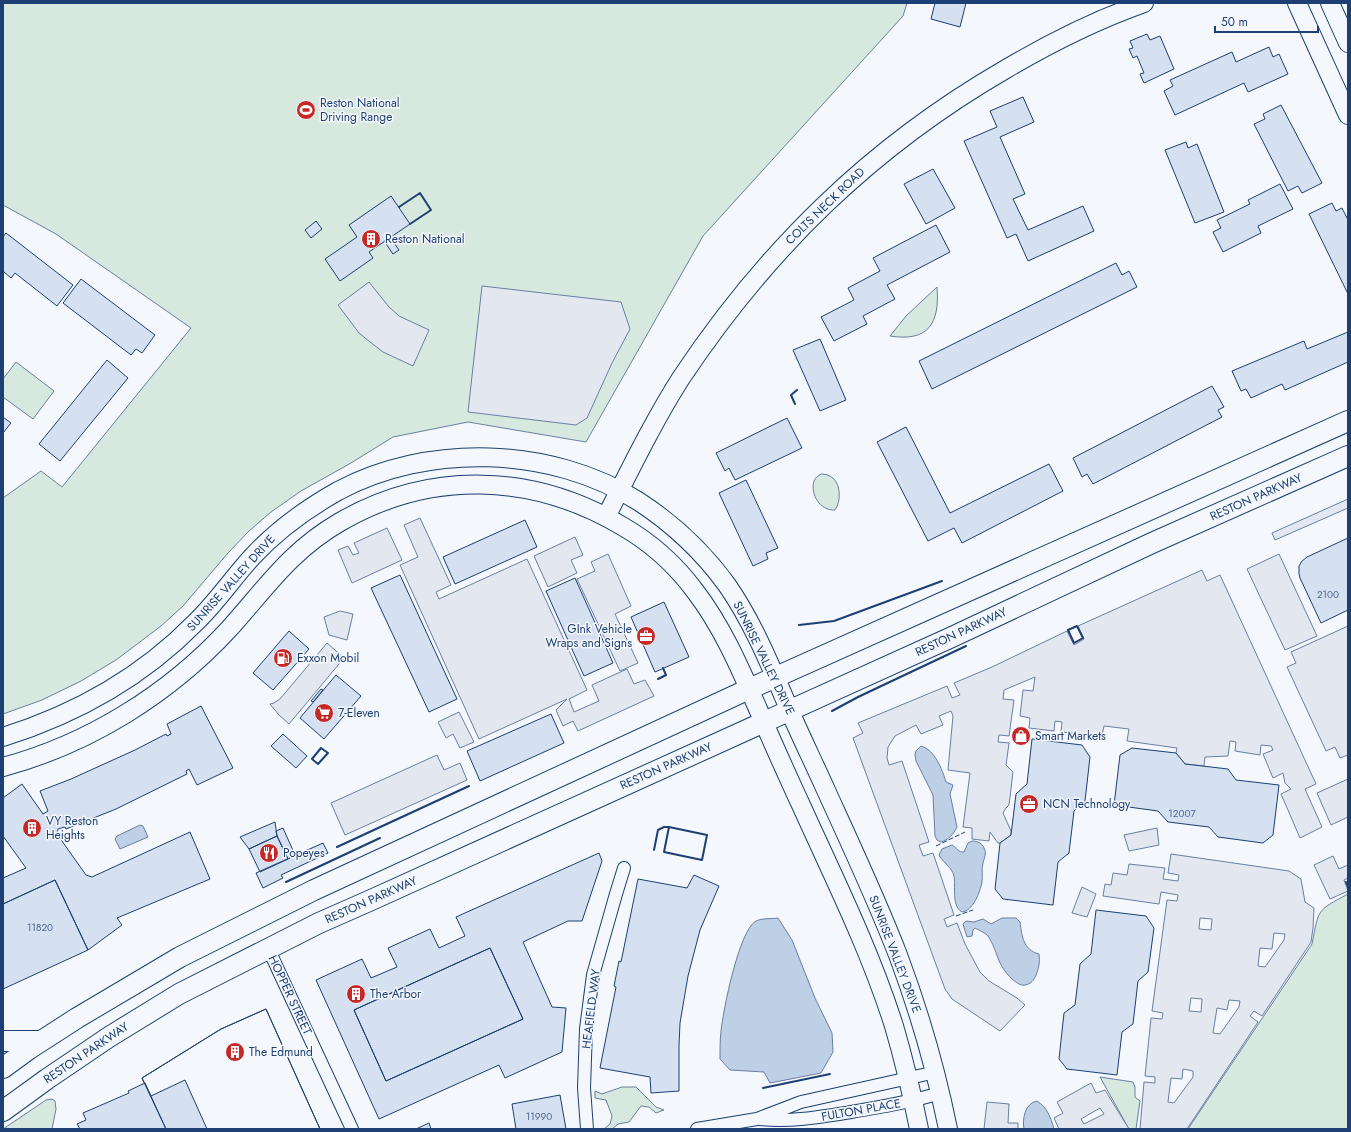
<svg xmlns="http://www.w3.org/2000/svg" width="1351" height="1132" viewBox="0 0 1351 1132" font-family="Jost,sans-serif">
<rect width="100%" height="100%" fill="#f4f7fb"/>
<path fill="#d7e8df" stroke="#687fa3" d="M3,3H907L903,16L703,236L586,442L468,422L393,437L351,463L301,491L271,512L249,531L228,553L183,606L161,626L116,660L81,681L42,700L3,714V498L41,471L62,487L191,328L56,234L3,205Z
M937,287C940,324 928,342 890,336L906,316Z
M16,362L54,391L33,419L3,397V379Z
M821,474C825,474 829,475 833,478C841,485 841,502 835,510C820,511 810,494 814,481C815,478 818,476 821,474Z
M1348,894V1129H1188L1312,944C1319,909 1316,911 1348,894Z
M1100,1077L1133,1082L1135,1087V1097L1140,1101L1136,1129H1129Z
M622,1087H636L656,1107L664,1110L656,1113L649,1107L641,1106L629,1122L618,1124L612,1129H604L610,1124L612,1116L606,1100L595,1098V1091L602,1094Z
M52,1099L55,1101L56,1109L52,1129H3L46,1100Z"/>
<path fill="#e3e8f0" stroke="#687fa3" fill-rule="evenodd" d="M369,282L389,307L399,316L429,330L413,366L383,352L370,342L359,333L338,305Z
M482,286L621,302L630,329L612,363L587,418L576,425L468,412Z
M1348,499V508L1275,540L1272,533Z
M420,518L451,585L436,592L439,599L527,559L587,690L569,699L574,712L599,701L592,685L627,669L634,684L645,680L654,696L578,731L573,721L563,726L556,710L567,699L479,739L400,565L418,557L404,525Z
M387,528L402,560L352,583L338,550L348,546L353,555L359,553L354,543Z
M575,537L583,555L571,560L577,573L548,587L534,556Z
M608,554L631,606L615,614L638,663L620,671L577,579L595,571L591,562Z
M1279,554L1317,636L1285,650L1247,569Z
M1202,570L1207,581L1220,575L1316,784L1305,789L1322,827L1300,838L1281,794L1291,789L1285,783L1283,773L1273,778L1263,754L1273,750L1271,746L1261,745L1260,755L1235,751L1236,742L1230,741L1228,756L1205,757L1204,766L1185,764L1176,753L1177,748L1127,741L1129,729L1104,726L1102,736L1061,732L1062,722L1055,721L1054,731L1029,728L1030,718L1020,716L1023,690L1033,691L1035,677L1004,690L1003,699L1014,700L1009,736L999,735L998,742L1009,743L1006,765L1013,772L1009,805L1006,808L1003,813L1011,831V835L1000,843H998L990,832L989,841L972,839V828L963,827L970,773L948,770L953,716L951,711L939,716L943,725L921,734L916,725L895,736L888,747L887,758L889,765L902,761L929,842L919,845L923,856L933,853L954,915L944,919L947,927L957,923L965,944L980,972L989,981L1017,998L1025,1005L1000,1031L952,999L945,989L853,738L863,733L858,723L947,686L952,698L960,695L954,683L992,667L1067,631L1074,645L1084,639L1078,626Z
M340,611L353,614L347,640L329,635L324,617Z
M1348,626V755L1340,758L1335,747L1326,751L1287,667L1296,663L1291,652Z
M327,643L344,658L289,724L279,715L270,704L274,703L280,699Z
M459,712L474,742L460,748L453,734L446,738L438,722Z
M437,755L444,770L460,763L467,780L345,835L331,803Z
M1348,779V817L1331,825L1317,793Z
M1157,828L1159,845L1129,851L1124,835Z
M1171,854L1289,871L1301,879L1305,902L1314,908L1313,928L1311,942L1262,1016L1254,1011L1250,1016L1258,1022L1187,1129H1140L1144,1082L1155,1083V1077L1145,1076L1151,1018L1162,1019L1163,1013L1152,1011L1167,900L1177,901L1178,895L1161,892L1159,904L1103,896L1105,884L1111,885L1113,873L1127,875L1129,864L1165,868L1163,879L1178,881L1179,875L1168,873ZM1200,918L1212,919L1211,930L1199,929ZM1274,933L1285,934L1284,940L1265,967L1258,966L1260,948L1272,949ZM1191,998L1202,999L1201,1012L1189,1011ZM1229,1000L1240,1001L1239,1007L1220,1034L1213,1033L1217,1008L1227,1010ZM1183,1069L1193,1071V1077L1174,1103L1168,1102L1171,1078L1182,1079Z
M1333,856L1339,869L1348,865V878L1344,880L1348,891L1330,899L1314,865Z
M1082,887L1096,894L1087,917L1072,913Z
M1091,1083L1096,1093L1105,1090L1129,1129H1059L1054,1118L1063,1113L1057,1102ZM1100,1108L1104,1114L1084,1124L1081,1119Z
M987,1102L1009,1104L1008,1123H1018V1129H984Z"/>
<path fill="#bed0e5" stroke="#687fa3" d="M921,746C935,750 942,769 946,782L953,785L950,794L957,827C954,834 948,840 941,842L937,840L935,836L933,795L916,761L915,755L916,751Z
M140,825L143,826L148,837L120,849L115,839L117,836Z
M972,841C977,841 982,843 984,848C987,854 984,858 983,863C981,870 983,876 982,882C980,892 973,911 962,912C951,906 956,886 954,876C952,867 943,863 939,855L942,849L952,845C956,847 959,853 964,852L968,843Z
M778,918L792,940L815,998L832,1033L833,1052L821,1073L770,1083L764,1072L730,1070L720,1059C720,1049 720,1040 721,1031C723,1011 739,930 756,921C762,918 772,919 778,918Z
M1002,918H1016L1020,922C1022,936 1023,950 1039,954C1040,961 1039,968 1036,975C1034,980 1031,984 1025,985C1020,986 1016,982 1012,979C996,964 998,951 988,936C987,934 977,929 975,928L973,930L972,936L967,937L963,924L966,921L974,922L983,919L991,924Z
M1037,1101C1047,1107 1051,1118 1054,1129H1024C1022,1119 1025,1103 1037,1101Z"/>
<path fill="#d5e0f0" stroke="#1d3f73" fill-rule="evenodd" d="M935,3H966L960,27L931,19Z
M1147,34L1150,40L1160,36L1174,69L1144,83L1140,74L1144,73L1137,56L1133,58L1129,49L1133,48L1130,41Z
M1269,47L1273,57L1279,54L1288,74L1248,92L1244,83L1175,115L1164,91L1173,86L1170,80L1232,52L1236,62Z
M1023,97L1034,122L1000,137L1025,194L1013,199L1028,230L1083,206L1094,231L1028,261L1016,234L1007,238L964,141L997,127L990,111Z
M1281,105L1322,183L1302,193L1298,186L1288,191L1254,124L1265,119L1263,114Z
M1186,142L1188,148L1197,144L1224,212L1195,223L1165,150Z
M933,169L955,208L926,224L904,184Z
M1280,184L1293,209L1258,226L1261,233L1223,252L1213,232L1221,228L1217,220L1250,204L1248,200Z
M391,196L410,224L369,252L373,258L340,281L325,259L357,237L349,225Z
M1332,203L1336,211L1342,208L1348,220V294L1309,214Z
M316,221L322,229L311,238L305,230Z
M936,225L950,252L887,285L895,299L863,316L867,324L834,341L821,317L854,300L848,288L880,271L873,258Z
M6,233L73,285L57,306L15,273L11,278L3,271V237Z
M390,237L399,250L393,254L384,241Z
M1116,263L1122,275L1129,271L1137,287L932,389L919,361Z
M81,279L155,335L142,353L136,349L131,355L63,303Z
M1348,332V362L1285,390L1282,384L1251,398L1246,389L1241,391L1232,371L1304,341L1307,349Z
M820,339L846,400L820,411L793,350Z
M107,360L128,378L60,461L39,444Z
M1212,386L1224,407L1218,410L1222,417L1093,484L1087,474L1082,477L1073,458Z
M3,417L11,423L3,433Z
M787,418L802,448L735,480L729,468L725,471L716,453Z
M906,427L950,513L1049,464L1063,491L962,543L954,528L928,541L877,442Z
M746,480L778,548L766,553L768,559L753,566L719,493Z
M525,520L537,547L455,584L443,557Z
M1348,538V610L1321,623L1300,578L1299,574V566L1302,561L1307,557Z
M400,575L457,699L429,712L371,588Z
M575,578L613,663L584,676L546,591Z
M664,602L689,657L655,672L631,617Z
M289,631L309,649L273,690L253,673Z
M336,675L361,696L324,739L300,718Z
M321,689L323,690L313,702L311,701Z
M201,706L233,768L197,785L189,769L186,771L187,774L116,809L66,829L65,827L58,829L57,834L86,875L92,877L190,832L210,879L117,918L122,925L88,950L55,880L3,904V878L26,868L3,836V798L22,784L43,814L48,811L40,791L71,779L135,750L166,734L167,736L171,734L167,724Z
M551,714L564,743L480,781L467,751Z
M283,734L307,756L296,768L271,746Z
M1032,739L1082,745L1090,757L1085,801L1074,811L1069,853L1058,862L1053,905L1003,899L995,889L1000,843L1011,835L1016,794L1027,784Z
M1132,748L1176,753L1185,764L1228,769L1236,780L1279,785L1273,835L1263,843L1218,837L1209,827L1168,822L1158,811L1114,805L1120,755Z
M275,822L277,836L249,849L240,837Z
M283,828L295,855L288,859L277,836L276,831Z
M277,836L288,859L260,872L249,849Z
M323,843L328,853L281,875L283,878L263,888L256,873Z
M599,853L602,861L582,921H568L523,942L552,1007L566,1008L562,1052L505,1078L499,1065L379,1119L316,980L362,959L371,978L397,967L388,948L430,929L439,948L465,936L456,917ZM490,948L523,1019L386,1081L354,1010Z
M694,875L719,886L700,930L688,976L680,1023L679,1045V1091L651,1093L650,1077L600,1068L616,987L614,986L619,961L621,962L638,879L687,888Z
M55,880L88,950L3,989V904Z
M1096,910L1146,916L1154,928L1148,972L1138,981L1133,1024L1122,1032L1117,1075L1067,1069L1059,1059L1064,1013L1075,1005L1080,964L1091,954Z
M490,948L523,1019L386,1081L354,1010Z
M266,1009L320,1129H207L185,1080L151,1096L142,1078L221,1029Z
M266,1009L320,1129H166L142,1078L221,1029Z
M145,1083L166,1129H80L77,1124L86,1120L83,1113L129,1093L128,1091Z
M560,1095L566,1129H516L512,1104Z
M429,1123L431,1129H416Z"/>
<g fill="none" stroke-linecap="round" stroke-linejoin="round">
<g stroke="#1d3f73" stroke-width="14">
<path id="street" d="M268,948L352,1129
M760,1119C791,1122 820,1117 851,1112C881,1107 911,1102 940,1093
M587,1129L584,1088L586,1029L593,975L616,894L624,868
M697,1129L757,1119L801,1102L936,1072"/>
</g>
<g stroke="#1d3f73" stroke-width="20">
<path id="secondary" d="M1297,3L1348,115
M1330,3L1348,43
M606,517C630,470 653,422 681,378C767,249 871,147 1006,69C1050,43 1096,20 1144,3
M3,737C76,714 141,678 195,623C216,603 232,579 252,557C277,530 306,509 338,491C428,443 551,446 638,501C672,523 703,552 727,585C752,621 769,662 786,702C798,731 812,759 825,788C850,843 876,898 898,955C919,1011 936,1070 948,1129
M3,767C89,744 169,694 229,629C266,588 290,551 340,522C430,470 533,473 622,526C650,542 675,564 695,591C722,626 740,668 758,709C772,741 786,773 801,805C834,878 870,950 894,1026C904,1060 912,1094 919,1129"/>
</g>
<g stroke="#1d3f73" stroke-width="22">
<path id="primary" d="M3,1041H41
M3,1068L29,1049L77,1018L180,957L314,890L749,689L1348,421
M3,1111L47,1079L109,1037L179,994L319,923L369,901L952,637L1152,543L1348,456"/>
</g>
<use href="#street" stroke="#f4f7fb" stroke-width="12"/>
<use href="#secondary" stroke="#f4f7fb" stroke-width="18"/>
<use href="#primary" stroke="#f4f7fb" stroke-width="20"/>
<path stroke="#1d3f73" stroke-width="1" stroke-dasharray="5 2" stroke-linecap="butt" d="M936,846L965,832
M956,916L973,910"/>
<path stroke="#1d3f73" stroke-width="2" d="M399,207L420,193L431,210L410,224
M795,404L791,395L797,390
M799,625L834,621L942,581
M1077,626L1083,638L1074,643L1068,630Z
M658,679L666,675L663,668
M832,711L858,697L966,646
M321,748L328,753L318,764L312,759Z
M337,847L469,786
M654,850L658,830L664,827H669L707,835L702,860L664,852L669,827
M286,882L380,838
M1346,882L1348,887
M763,1088L830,1074"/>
</g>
<defs>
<g id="stadium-disc" transform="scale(1)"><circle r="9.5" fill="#c62828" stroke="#f4f7fb"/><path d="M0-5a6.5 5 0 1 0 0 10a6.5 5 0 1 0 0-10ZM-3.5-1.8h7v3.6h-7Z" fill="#fff"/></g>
<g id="building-disc" transform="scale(1)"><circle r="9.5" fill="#c62828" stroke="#f4f7fb"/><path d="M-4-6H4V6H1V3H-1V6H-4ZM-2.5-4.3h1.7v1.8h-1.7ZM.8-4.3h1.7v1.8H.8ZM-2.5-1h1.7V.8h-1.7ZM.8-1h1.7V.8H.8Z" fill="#fff"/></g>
<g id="office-disc" transform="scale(1)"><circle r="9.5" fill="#c62828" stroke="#f4f7fb"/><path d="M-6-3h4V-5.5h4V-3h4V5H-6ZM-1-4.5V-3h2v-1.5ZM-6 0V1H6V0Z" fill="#fff"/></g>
<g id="fuel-disc" transform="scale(1)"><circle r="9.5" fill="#c62828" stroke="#f4f7fb"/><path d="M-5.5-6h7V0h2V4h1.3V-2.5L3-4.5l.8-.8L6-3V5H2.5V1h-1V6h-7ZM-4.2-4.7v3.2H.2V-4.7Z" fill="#fff"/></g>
<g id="supermarket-disc" transform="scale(1)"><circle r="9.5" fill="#c62828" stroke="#f4f7fb"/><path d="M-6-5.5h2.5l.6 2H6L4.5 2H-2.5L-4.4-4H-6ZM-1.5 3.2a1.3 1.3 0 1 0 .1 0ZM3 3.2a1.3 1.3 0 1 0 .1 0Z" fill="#fff"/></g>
<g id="shop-disc" transform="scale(1)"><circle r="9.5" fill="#c62828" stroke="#f4f7fb"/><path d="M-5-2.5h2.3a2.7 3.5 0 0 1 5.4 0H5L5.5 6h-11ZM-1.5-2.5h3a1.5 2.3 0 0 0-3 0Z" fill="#fff"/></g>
<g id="restaurant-disc" transform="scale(1)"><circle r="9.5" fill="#c62828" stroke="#f4f7fb"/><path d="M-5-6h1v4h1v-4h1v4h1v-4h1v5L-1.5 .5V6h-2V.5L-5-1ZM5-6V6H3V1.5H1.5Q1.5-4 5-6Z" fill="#fff"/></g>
</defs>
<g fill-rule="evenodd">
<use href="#stadium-disc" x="306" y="110"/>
<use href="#building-disc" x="371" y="239"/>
<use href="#office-disc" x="646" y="636"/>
<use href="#fuel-disc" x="283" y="658"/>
<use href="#supermarket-disc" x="324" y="713"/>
<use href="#shop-disc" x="1021" y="736"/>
<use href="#office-disc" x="1029" y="804"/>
<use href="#building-disc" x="32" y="828"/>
<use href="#restaurant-disc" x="269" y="853"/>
<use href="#building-disc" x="356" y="994"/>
<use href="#building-disc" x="235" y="1052"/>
</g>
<g text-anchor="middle" stroke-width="3" stroke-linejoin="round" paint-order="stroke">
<g font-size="10" fill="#4b6792">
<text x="1328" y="598">2100</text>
<text x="1182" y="817">12007</text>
<text x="40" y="931">11820</text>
<text x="539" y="1120">11990</text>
</g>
<g font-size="12" fill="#1d3f73" stroke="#f4f7fb" text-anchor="start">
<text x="320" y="107">Reston National<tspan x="320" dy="14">Driving Range</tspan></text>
<text x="385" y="243">Reston National</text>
<text x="632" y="633" text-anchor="end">GInk Vehicle<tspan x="632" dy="14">Wraps and Signs</tspan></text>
<text x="297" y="662">Exxon Mobil</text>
<text x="338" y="717">7-Eleven</text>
<text x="1035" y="740">Smart Markets</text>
<text x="1043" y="808">NCN Technology</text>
<text x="46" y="825">VY Reston<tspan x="46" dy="14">Heights</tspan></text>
<text x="283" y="857">Popeyes</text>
<text x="370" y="998">The Arbor</text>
<text x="249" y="1056">The Edmund</text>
</g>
<g font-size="12" fill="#1d3f73" stroke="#f4f7fb">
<text transform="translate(825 206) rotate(-44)" y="4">COLTS NECK ROAD</text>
<text transform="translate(1256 497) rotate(-24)" y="4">RESTON PARKWAY</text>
<text transform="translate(231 583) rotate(-48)" y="4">SUNRISE VALLEY DRIVE</text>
<text transform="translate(961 632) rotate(-25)" y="4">RESTON PARKWAY</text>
<text transform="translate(764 658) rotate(64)" y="4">SUNRISE VALLEY DRIVE</text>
<text transform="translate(666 766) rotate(-24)" y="4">RESTON PARKWAY</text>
<text transform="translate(371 900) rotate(-24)" y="4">RESTON PARKWAY</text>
<text transform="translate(895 954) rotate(69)" y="4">SUNRISE VALLEY DRIVE</text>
<text transform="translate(290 995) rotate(65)" y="4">HOPPER STREET</text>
<text transform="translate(591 1009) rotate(-83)" y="4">HEAFIELD WAY</text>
<text transform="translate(86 1053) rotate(-34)" y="4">RESTON PARKWAY</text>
<text transform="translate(861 1110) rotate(-10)" y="4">FULTON PLACE</text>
</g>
</g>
<rect width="1351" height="1132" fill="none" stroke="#1d3f73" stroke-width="8"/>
<path d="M1215 26v6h103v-6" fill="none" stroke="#1d3f73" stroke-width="2"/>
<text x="1221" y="26" font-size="12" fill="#1d3f73" stroke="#f4f7fb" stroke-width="3" paint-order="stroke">50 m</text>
</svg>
